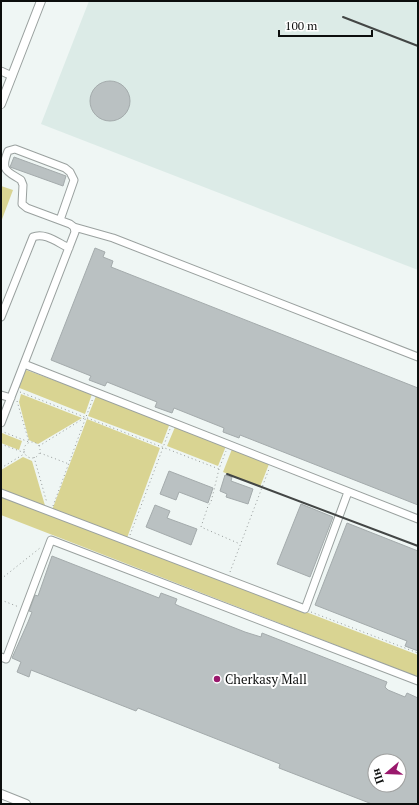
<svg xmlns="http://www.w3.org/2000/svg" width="419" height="805" viewBox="0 0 419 805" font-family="'PT Serif',serif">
<rect width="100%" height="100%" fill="#eff6f4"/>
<path fill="#dcebe7" d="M89,1H418V270L41,124Z"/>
<path fill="#d9d492" d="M1,186L13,190L1,222Z
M26,370L92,394L85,414L17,387Z
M21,394L82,418L38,444L29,440L19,402Z
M96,396L170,423L162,444L88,416Z
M87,419L160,448L127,538L52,510Z
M175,427L226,446L218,466L167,446Z
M2,433L22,441L19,450L1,443Z
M232,449L269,464L260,487L223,472Z
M23,457L32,461L46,509L40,506L41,504L32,501L31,503L26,501L27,499L11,495V493L4,490L1,491V470Z
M1,495L418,655V677L1,515Z"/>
<path fill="#bac1c2" stroke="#a4abac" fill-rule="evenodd" d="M90 101a20 20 0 1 1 40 0a20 20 0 1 1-40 0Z
M14,157L66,176L63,186L10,167Z
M95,248L105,252L103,257L113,261L111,267L418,388V505L240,435L239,438L223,432L224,428L174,408L172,413L155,407L157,402L107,382L105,386L89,380L91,376L51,360Z
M169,471L213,488L208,503L179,492L176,500L160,494Z
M225,475L232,477L231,481L253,489L248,504L226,497L227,494L220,491Z
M301,504L333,517L310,577L277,564Z
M155,505L170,511L167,518L197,529L191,545L146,527Z
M347,523L418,551V651L405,646L407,641L315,605Z
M52,556L159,598L161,593L177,599L175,604L179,606L245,632L261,637L262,633L387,682L385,687L388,690L405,697L407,693L418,698V804H372L279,768L280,764L138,708L136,711L31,670L29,677L17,672L21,662L12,658L28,622L32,612L29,611L35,595L38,596ZM375,761H399V785H375Z"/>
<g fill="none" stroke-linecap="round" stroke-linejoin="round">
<g stroke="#9aa19f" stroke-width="9">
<path id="minor" d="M1,71L12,76
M74,227L113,238L418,357
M1,317L33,237C45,232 58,243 69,248
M24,364L418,519
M1,395L11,398
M1,423L75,232L74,227L70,224L27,208L22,204L23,185L21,180C7,171 0,171 8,151L15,149L65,168L70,172L74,180L60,220
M1,493L305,609L348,492
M1,657L6,659L51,540L418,681"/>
</g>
<g stroke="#9aa19f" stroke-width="10">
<path id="major" d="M1,104L41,1
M1,794L26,804"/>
</g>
<path stroke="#959a99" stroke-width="1" stroke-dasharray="1 3" stroke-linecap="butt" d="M20,392L219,469L226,451
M17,401L29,442
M1,431L29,442
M24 450a8 8 0 1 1 16 0a8 8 0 1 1-16 0Z
M1,444L25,453
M39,446L86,417
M40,453L69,464
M34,457L47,503
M1,468L24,454
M219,469L211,502L208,506L201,527L240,544
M53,506L93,398
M130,535L170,429
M230,572L269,469
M1,579L40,548
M1,600L19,607
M311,612L418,653"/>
<use href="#minor" stroke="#fff" stroke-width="7"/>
<use href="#major" stroke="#fff" stroke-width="8"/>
<path stroke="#434645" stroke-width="2" d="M343,17L418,46
M227,474L418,546"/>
</g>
<circle fill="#9a186c" stroke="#fff" stroke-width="1.5" cx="217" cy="679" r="4"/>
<g text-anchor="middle" stroke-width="4" stroke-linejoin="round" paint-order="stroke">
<g font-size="13" fill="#0c0e0d" stroke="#fff" text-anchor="start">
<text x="225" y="684">Cherkasy Mall</text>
</g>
</g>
<rect width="419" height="805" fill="none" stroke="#0c0e0d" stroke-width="4"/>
<g transform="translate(387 773) rotate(251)"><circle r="19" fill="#ffffff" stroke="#9e9f9e"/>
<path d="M0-3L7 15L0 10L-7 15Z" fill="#9a186c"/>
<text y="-6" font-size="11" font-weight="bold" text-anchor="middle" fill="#0c0e0d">Пн</text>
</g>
<path d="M279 30v6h93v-6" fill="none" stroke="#0c0e0d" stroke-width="2"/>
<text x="285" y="30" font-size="12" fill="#0c0e0d" stroke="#ffffff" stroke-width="3" paint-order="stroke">100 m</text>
</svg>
